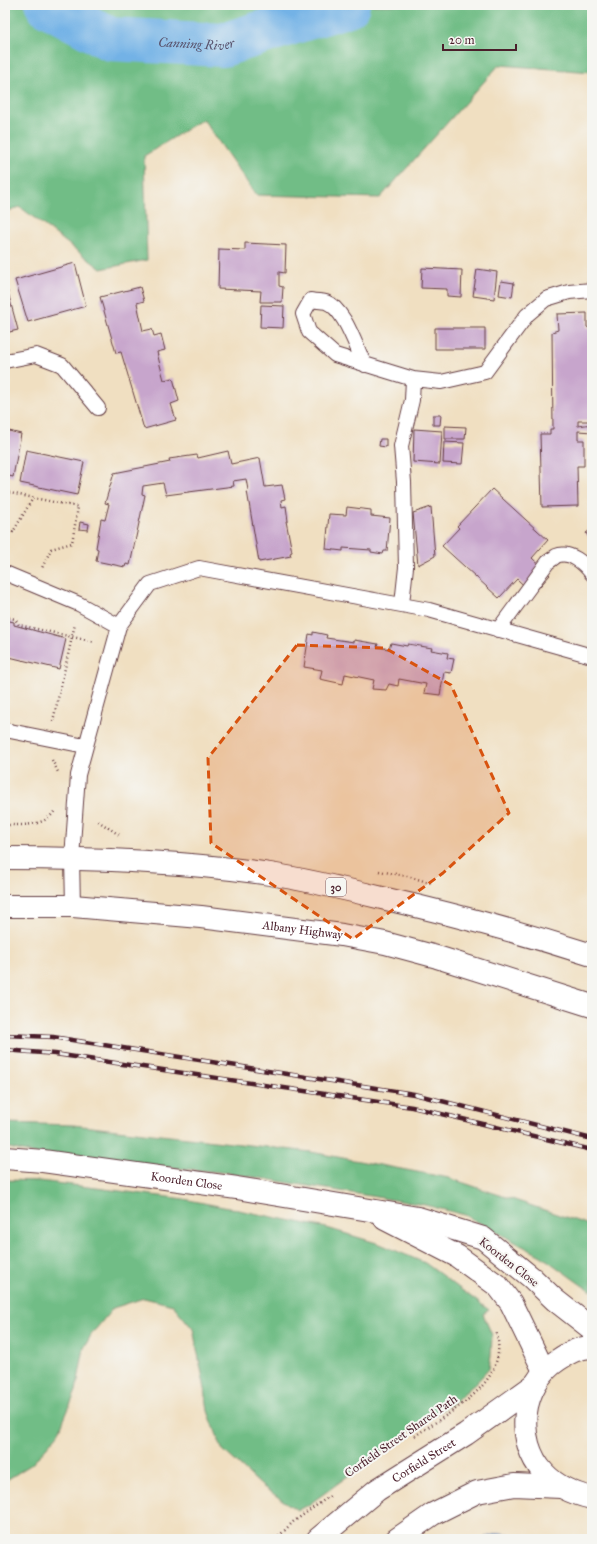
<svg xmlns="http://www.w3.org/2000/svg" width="597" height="1544" viewBox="0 0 597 1544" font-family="'IM FELL Great Primer',serif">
<rect width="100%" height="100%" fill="#f6f6f2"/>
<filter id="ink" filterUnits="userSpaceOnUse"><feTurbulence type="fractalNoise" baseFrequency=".025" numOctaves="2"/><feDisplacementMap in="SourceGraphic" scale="8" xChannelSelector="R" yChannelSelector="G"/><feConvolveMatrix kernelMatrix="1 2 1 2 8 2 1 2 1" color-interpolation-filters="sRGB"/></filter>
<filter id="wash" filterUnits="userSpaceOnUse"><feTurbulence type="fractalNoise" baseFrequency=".012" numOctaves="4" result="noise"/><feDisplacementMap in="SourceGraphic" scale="16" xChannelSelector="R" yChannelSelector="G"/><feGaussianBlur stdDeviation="0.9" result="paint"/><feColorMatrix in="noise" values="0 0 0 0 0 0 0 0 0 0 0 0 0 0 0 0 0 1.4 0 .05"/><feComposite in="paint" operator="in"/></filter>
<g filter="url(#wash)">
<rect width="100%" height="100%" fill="#f0dfc1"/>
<path fill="#71bd86" stroke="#5e6e58" d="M5,5H592V72L499,65L380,198L256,195L203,119L144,156L147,260L101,269L20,207L5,212Z
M5,1123L73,1125L311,1152L449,1178L592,1226V1291L583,1286L541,1256L465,1215L425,1205L229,1173L40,1155L5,1147Z
M5,1180L40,1181L184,1199L327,1228L380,1244L425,1263L489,1310L483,1314L492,1335L491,1356L489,1369L477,1382L454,1402L412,1429L307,1506L297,1510L262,1486L222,1449L208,1411L205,1389L193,1329L173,1305L144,1298L113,1308L91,1335L84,1348L76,1391L58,1434L32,1464L5,1481Z"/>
<path fill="#73b2e6" stroke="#5e6888" d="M501,1533L515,1535L528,1539H479Z"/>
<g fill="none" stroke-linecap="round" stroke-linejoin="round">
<path stroke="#73b2e6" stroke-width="44" id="s1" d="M47,5L110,39L223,45L348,5"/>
</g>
<g id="blocks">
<path fill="#c7a5cc" d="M245,243L286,245L285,273L279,272V286L283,287L282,302H260L261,291L218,289L219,249L245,250Z
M75,263L86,306L28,322L15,280Z
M422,268L462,270L461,297L447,296V289L421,288Z
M477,269L497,272L494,299L473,296Z
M501,281L514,283L512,297L499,295Z
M140,287L144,301L137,303L143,331L152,329L154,336L161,334L165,350L157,352L160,365L164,380L173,378L179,401L171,404L176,420L144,429L121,352L116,353L100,297Z
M7,289L18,330L5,333V290Z
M261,305L284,306L283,328L260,327Z
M587,313V327L592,330V421H578V426L592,424V432L578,431V440H584V466H577L578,506L542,507L540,434H550V429H553L552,332L558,330L557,314Z
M435,328H485V349H435Z
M433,415H441L440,425H433Z
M445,426L466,427L465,439H445Z
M414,429L442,431L440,464L413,462Z
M5,430L21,434L13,477L5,475Z
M380,439H386V447L379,446Z
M444,442L464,443L462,464L443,463Z
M26,450L84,462L77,495L20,483Z
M228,451L231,464L260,458L265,487L282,485L285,499L281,500L282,507L286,506L288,521H286L292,552L290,553L291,556L259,562L247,491L248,490L246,479L233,481L234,486L166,495L163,483L143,486L142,494L145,495L130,565L126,564L125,567L96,561L98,549L96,548L101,519L105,520L109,504L105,503L114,473L160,464L170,462L169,459L197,455L198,458Z
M492,489L548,540L532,558L550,575L533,594L517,579L499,598L442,546L459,528L457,526Z
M347,507L371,510V516L390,518L387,551H384L383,554L371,552V550L343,548V551L326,549L329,514L346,515Z
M431,507L435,556L418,565L413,513Z
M80,522L89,524L88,530L79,529Z
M592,529V542L586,533Z
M5,620L14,622V625L66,639L59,669L5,656L7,650H5Z
M313,632L327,635L326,638L354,642V640L378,644L377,647L389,649L391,643L407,646L408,644L432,648L431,650L448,653L447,658L454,659L451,673L444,672L440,695L424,693L426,684L399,679L398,686L389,684L386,690L372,689L374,680L345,674L343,684L320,679L322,670L304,667L309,634L313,635Z"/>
</g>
</g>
<g filter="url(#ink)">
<use href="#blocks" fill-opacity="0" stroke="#633c42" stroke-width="1"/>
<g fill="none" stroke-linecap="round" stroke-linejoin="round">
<g stroke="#633c42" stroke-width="16">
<path id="lane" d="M5,361L36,355L62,365L98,408
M365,365C356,348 345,309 326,302C321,301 315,301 311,300L303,314L309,332L335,355L413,379L441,382L485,372L527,315L546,299L569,292L592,290
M5,573L79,604L119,626
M402,604L406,567L404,482L401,446L412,400L413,379
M498,630L548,562C551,560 554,558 556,556C570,550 585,564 592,574
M5,730L85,746
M73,906L72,858L78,775L119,626L150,584L199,568L429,610L592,656"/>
</g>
<g stroke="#633c42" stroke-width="24">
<g id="street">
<path id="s2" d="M5,1158L43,1161L237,1188L418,1218L483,1238L532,1278L555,1300L592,1329"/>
<path d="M385,1219L457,1256L498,1286L511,1303L544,1371"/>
</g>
</g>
<g stroke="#633c42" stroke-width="24">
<g id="primary">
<path d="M592,1347C580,1347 568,1353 558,1360C521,1384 514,1440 544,1473C557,1487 574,1494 592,1498"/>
<path id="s3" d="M318,1539L377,1490L466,1434L533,1386"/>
<path d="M397,1539L433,1514L477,1492L514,1485L561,1487"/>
</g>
</g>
<g stroke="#633c42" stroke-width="24">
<g id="highway">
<path d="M5,858C94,858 182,861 270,874C308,880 345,889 382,898C453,914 523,933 592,955"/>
<path id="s4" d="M5,906H73L201,917L342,935L385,943L437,957L592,1006"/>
</g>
</g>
<path stroke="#633c42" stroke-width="2.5" stroke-dasharray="1 3" stroke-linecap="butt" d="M5,492L78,507L72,543L51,549L42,568
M5,528L13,532L33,498
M5,617L15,619L19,625L95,642
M53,721L75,624
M52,760L58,772
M98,821L121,836
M5,825C21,825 46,827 55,810
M379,871L407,876L431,883
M415,1436C450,1411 511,1384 496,1331
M276,1539L293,1522L330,1496"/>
<use href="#lane" stroke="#fff" stroke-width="14"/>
<use href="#street" stroke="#fff" stroke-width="22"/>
<use href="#primary" stroke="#fff" stroke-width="22"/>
<use href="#highway" stroke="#fff" stroke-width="22"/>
<g stroke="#4a1f2b" stroke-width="4.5">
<path id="rail" d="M5,1035L53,1037L414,1094L592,1139
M5,1050L55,1054L412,1107L592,1150"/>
</g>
<use href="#rail" stroke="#f6f6f2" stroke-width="3" stroke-dasharray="9" stroke-linecap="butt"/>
</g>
</g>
<path fill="#d8530f" fill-opacity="0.2" stroke="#d8530f" stroke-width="3" stroke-dasharray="8 5" stroke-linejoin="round" d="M297,645L385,648L451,685L509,813L443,873L353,939L211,843L208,758Z"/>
<g text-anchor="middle" stroke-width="4" stroke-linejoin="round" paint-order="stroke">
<rect fill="#f6f6f2" stroke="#7e6067" stroke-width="1" x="326" y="878" width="20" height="18" rx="3"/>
<g font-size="11" font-weight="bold" fill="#4a1f2b">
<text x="336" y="891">30</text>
</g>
<g font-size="12" fill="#4a1f2b" stroke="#f6f6f2">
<text dy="4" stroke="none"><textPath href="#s4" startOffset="299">Albany Highway</textPath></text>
<text dy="4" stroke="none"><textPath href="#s2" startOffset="183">Koorden Close</textPath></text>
<text transform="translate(509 1262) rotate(38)" y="4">Koorden Close</text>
<text transform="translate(401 1436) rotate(-35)" y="4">Corfield Street Shared Path</text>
<text dy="4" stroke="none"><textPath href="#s3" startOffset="132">Corfield Street</textPath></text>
</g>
<g font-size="13" font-style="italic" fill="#58526c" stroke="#f6f6f2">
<text dy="5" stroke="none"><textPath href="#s1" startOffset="158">Canning River</textPath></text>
</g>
</g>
<rect width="597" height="1544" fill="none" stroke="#f6f6f2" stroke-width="20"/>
<path d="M443 44v6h73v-6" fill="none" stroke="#4a1f2b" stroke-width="2"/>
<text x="449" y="44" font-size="12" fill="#4a1f2b" stroke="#f6f6f2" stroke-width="3" paint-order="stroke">20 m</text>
</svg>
